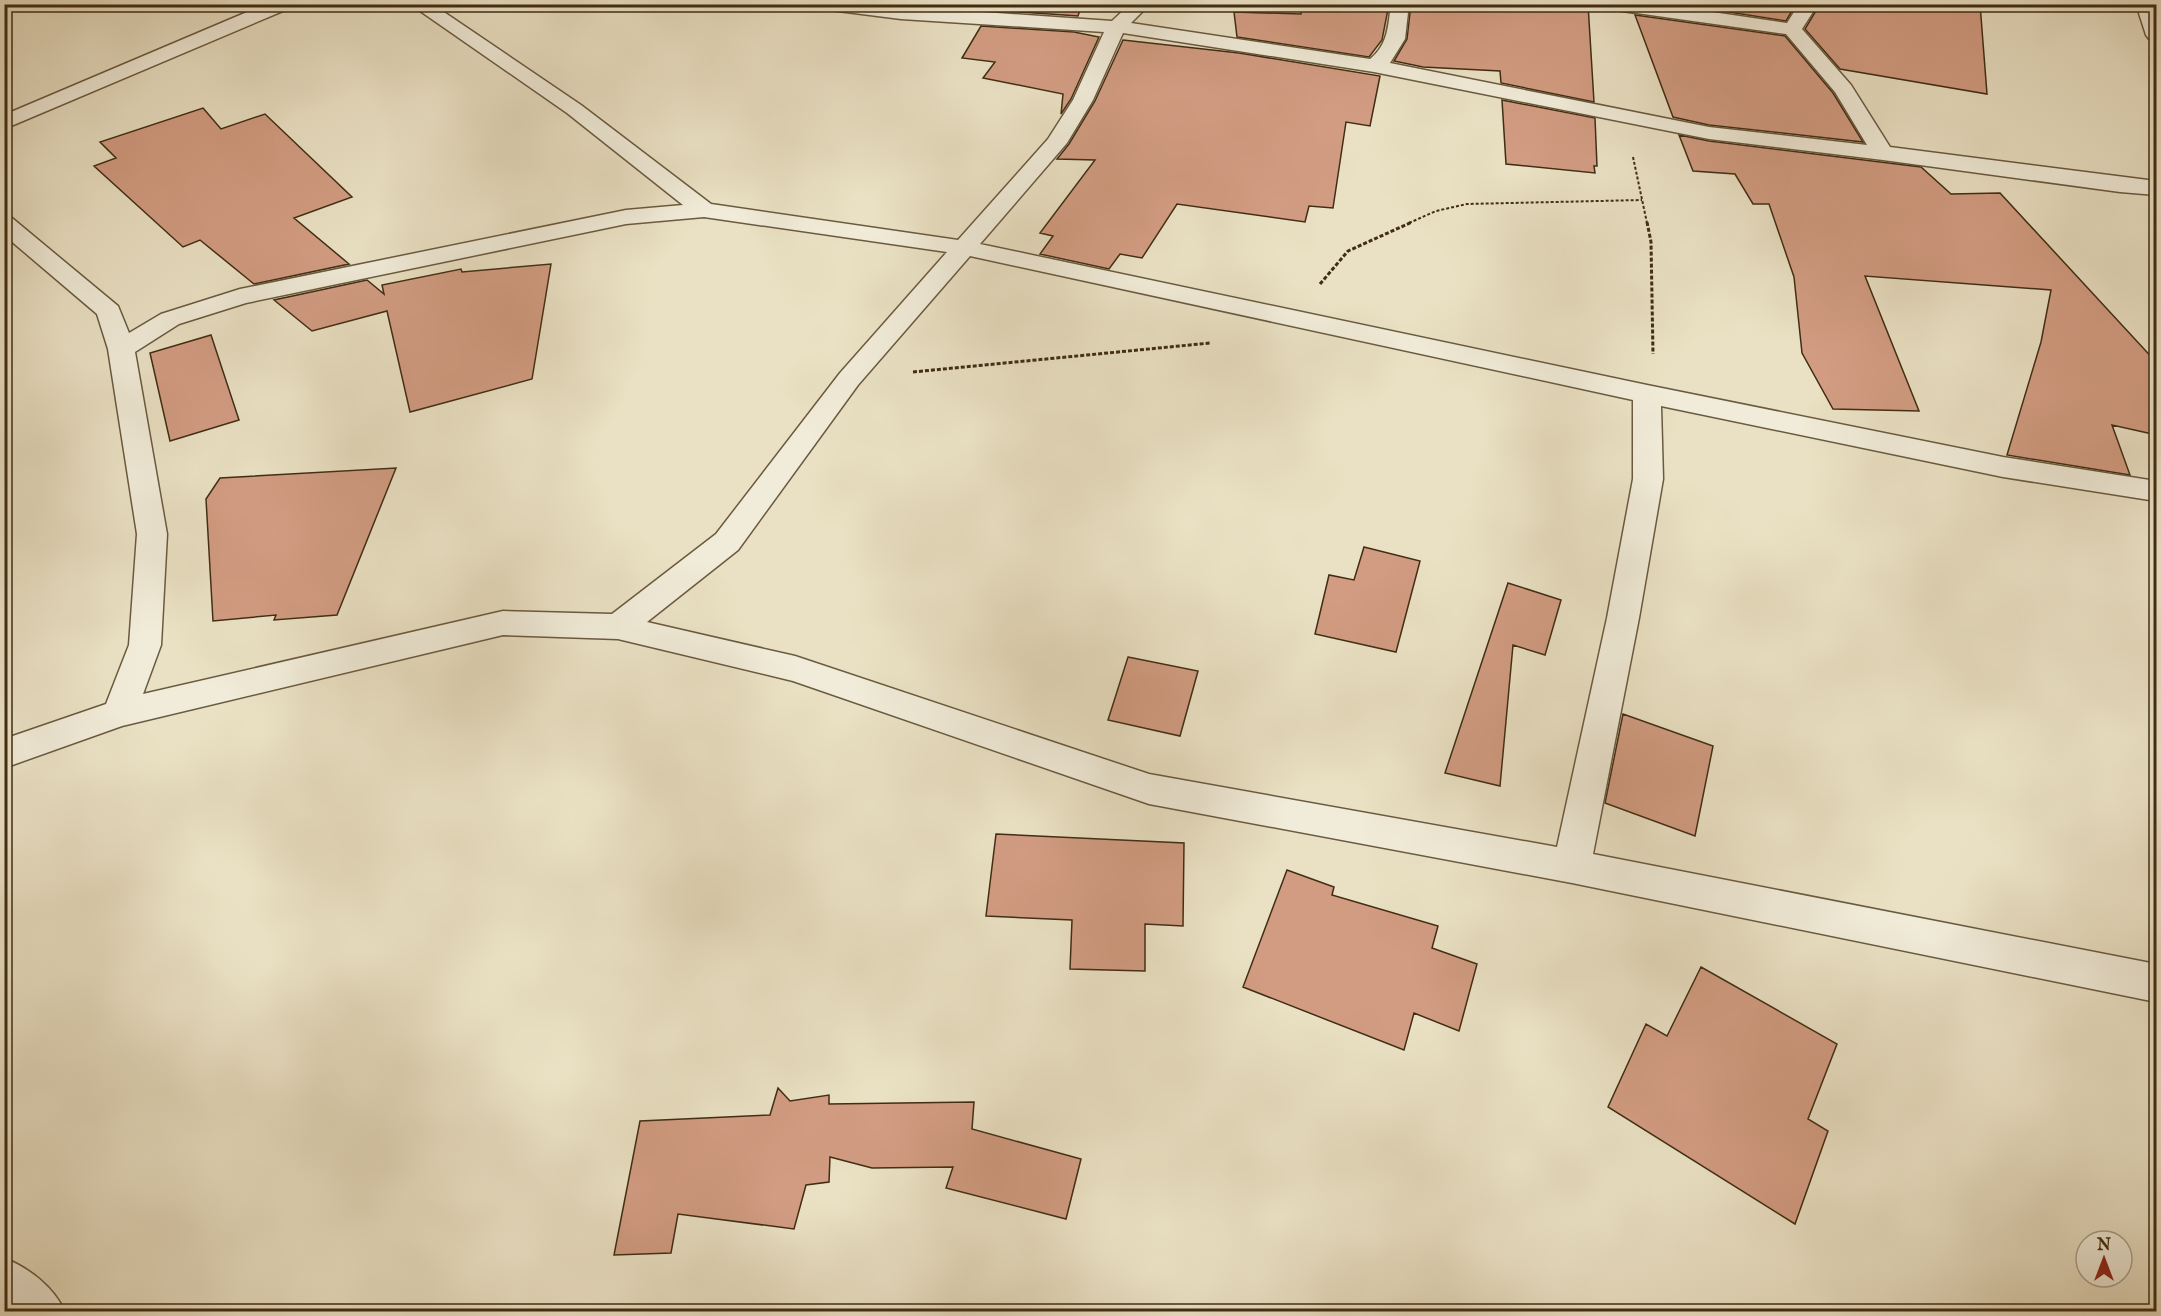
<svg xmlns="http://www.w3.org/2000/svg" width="2161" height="1316" viewBox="0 0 2161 1316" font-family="'IM FELL English',serif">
<rect width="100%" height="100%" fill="#eae1c4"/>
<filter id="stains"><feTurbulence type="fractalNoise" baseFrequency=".00333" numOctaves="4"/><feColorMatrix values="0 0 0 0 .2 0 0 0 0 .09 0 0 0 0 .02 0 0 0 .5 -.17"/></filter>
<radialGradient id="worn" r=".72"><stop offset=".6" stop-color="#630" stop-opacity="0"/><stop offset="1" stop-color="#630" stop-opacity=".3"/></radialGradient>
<path fill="#d29c82" stroke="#402d13" stroke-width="1.5" d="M994,4H1082L1078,16L990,10Z
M1301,4H1389L1382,40L1369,57L1237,37L1234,12L1301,14Z
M1411,4H1588L1594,102L1501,83L1500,71L1423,67L1394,61L1407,39Z
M1677,4H1796L1786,21Z
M1820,4H1980L1987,94L1840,69L1805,29Z
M1635,15L1785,36L1833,93L1863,142L1709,125L1673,117Z
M981,26L1074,32L1099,37L1071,99L1061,114L1063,94L983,78L995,62L962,58Z
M1123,40L1239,53L1380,76L1370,126L1346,122L1333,208L1309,206L1305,222L1177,204L1142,258L1120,254L1109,269L1040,254L1053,236L1040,233L1095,160L1057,159L1069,144L1095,101Z
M1502,100L1595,118L1597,166H1594L1595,173L1506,164Z
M203,108L221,129L265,114L352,197L294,218L349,264L254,284L200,240L183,247L94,166L116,158L100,142Z
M1679,135L1709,141L1921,167L1951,194L2000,193L2157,363V435L2112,425L2130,475L2007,455L2041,342L2051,290L1865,276L1919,411L1833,409L1802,353L1794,277L1769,204H1753L1735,174L1693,171Z
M551,264L532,379L410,412L387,311L312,331L274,300L367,280L384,294L382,285L461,269L462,272Z
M211,335L239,420L170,441L150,353Z
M396,468L337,615L274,620L276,615L213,621L206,499L220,478Z
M1364,547L1420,561L1396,652L1315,634L1329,575L1354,580Z
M1508,583L1561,600L1545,655L1513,645L1500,786L1445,773Z
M1128,657L1198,671L1180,736L1108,720Z
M1623,714L1713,746L1695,836L1605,803Z
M996,834L1184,843L1183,926L1145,924V971L1070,969L1072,920L986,916Z
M1287,870L1334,887L1332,895L1438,926L1432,948L1477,964L1459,1031L1414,1013L1404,1050L1243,987Z
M1701,967L1837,1044L1808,1119L1828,1131L1795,1224L1608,1107L1646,1024L1667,1036Z
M778,1088L790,1101L829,1095V1104L974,1102L972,1129L1081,1159L1066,1219L946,1188L953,1167L872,1168L830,1157L829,1182L806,1185L794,1229L678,1214L671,1253L614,1255L640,1121L770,1115Z"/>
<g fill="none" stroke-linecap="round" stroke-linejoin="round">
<g stroke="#6a5a3f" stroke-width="3">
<path id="minor" d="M266,4H292L290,8L4,129V115Z
M410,4H432L581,105L711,204L958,240L1048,139L1073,100L1104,32L901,19L830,10L823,8L821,4H869L1112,21L1130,4H1150L1131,23L1370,59C1388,45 1388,26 1391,4H1409L1405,39L1390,63L1709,127L1867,145L1835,92L1786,34L1615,10L1608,8L1606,4H1658L1787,23L1799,4H1818L1802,29L1851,85L1890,147L2156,181V195L2120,192L1883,160L1709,139L1374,72L1123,33L1093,100L1067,143L980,244L1647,385L2003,457L2156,481V501L2003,477L1661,406L1663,479L1639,618L1593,854L2156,964V1002L1572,883L1149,804L793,681L618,639L503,635L122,726L4,768V739L106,704L129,645L137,534L108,349L97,314L4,235V216L12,218L118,306L129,333L161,314L240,289L626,210L683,205L567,113ZM704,217L947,252L840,373L716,534L612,614L503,611L143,694L161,645L167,534L135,352L179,324L246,303L626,224ZM970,256L1633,400V479L1607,618L1557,847L1149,774L795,656L647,622L738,550L858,385Z
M2136,4H2154L2156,41L2149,39L2146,35Z
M4,1258C29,1268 54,1287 65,1312H4Z"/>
</g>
<path stroke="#402d13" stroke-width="2" stroke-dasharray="3 2" stroke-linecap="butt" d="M1633,157L1647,223
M1409,223L1436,211L1467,204L1642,200"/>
<path stroke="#402d13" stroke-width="3" stroke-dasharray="4 2" stroke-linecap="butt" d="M1647,222L1651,242L1653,354
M1320,284L1348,251L1412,222
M913,372L1210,343"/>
<use href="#minor" fill="#f1ecd9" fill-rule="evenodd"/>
</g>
<rect width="2161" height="1316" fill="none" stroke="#eae1c4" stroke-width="24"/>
<rect x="6" y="6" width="2149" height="1304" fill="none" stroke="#402d13" stroke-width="3"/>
<rect x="12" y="12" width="2137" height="1292" fill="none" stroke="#402d13" stroke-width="1.5"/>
<g transform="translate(2104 1259)"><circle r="28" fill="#f1ecd9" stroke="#aaa08a" stroke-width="1.5"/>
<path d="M0-4.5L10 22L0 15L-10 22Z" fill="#8f2418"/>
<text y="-9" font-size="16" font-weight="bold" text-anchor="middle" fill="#402d13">N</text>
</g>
<rect width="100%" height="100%" filter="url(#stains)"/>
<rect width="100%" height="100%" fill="url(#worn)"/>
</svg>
